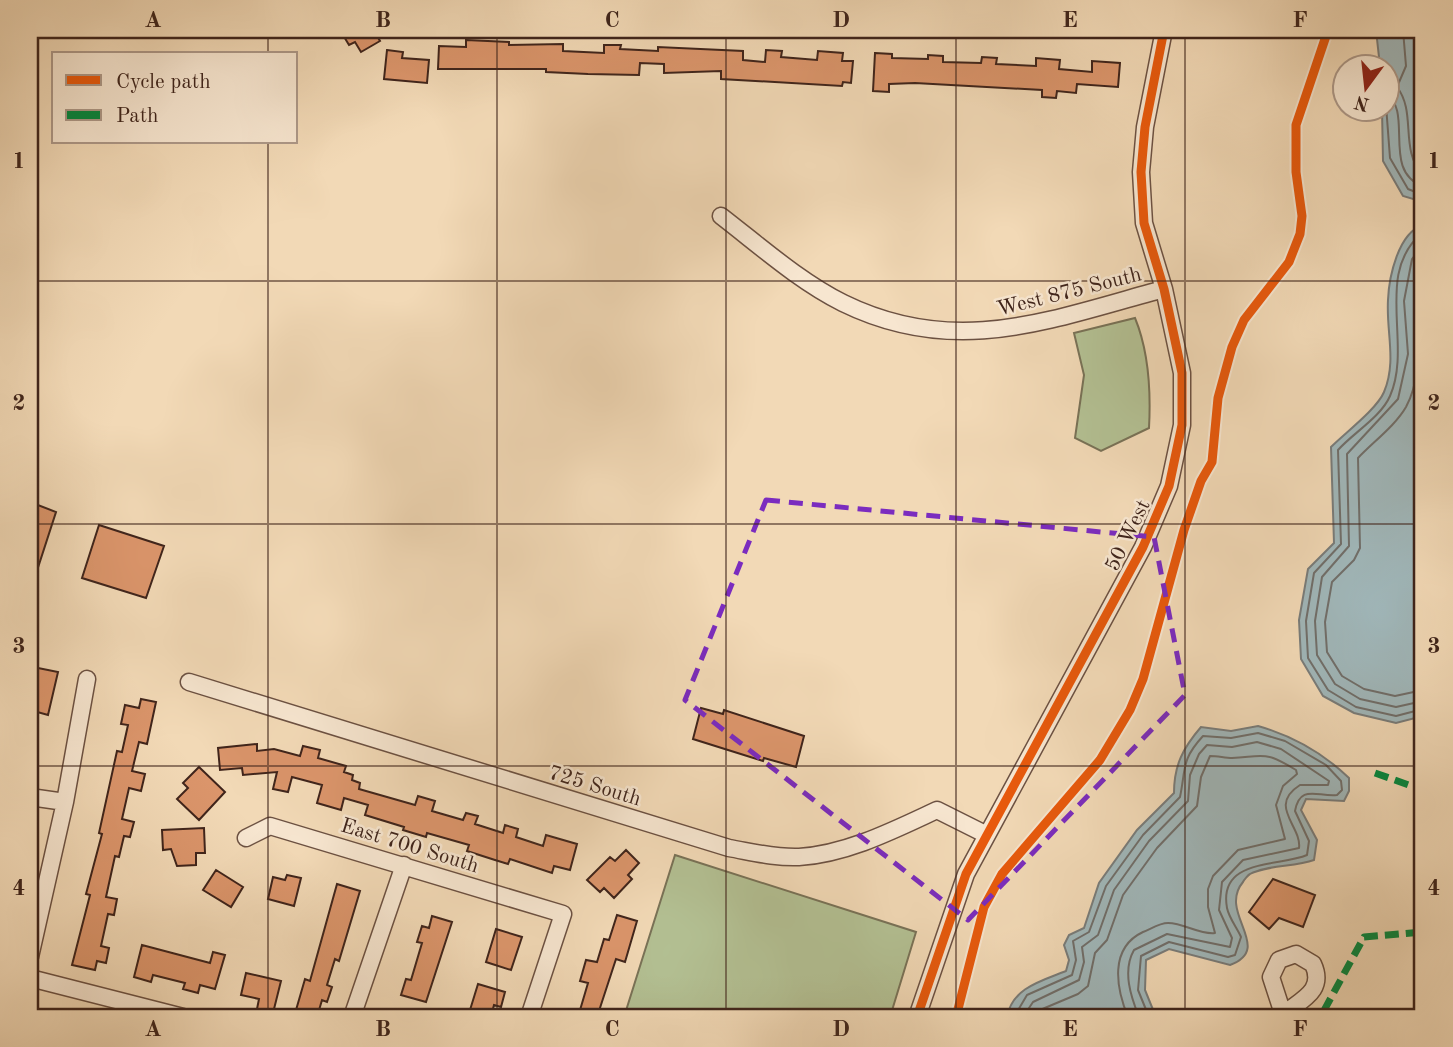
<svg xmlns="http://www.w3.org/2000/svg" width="1453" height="1047" viewBox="0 0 1453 1047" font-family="'Old Standard TT',serif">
<rect width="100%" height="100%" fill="#f2d9b6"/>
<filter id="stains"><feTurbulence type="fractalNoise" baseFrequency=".00286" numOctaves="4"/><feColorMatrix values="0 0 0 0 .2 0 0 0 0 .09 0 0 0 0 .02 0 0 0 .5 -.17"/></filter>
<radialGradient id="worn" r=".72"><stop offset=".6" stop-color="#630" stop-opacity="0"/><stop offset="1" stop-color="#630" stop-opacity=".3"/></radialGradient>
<path fill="#b3c093" stroke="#797257" stroke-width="2" d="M1135,318C1149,352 1151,391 1149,428L1101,451L1075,438L1084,375L1074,333Z
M675,855L916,932L890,1017H624Z"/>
<path fill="#a0b7ba" stroke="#797c7a" stroke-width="2" d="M1376,30H1423V202L1403,196L1383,161L1382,109L1386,108V66H1380Z
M1423,225V716L1396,723L1354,713L1323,696L1301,659L1299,620L1308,569L1334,543L1331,447C1345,433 1377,409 1384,392C1397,361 1386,332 1388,300C1389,277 1398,233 1423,225Z
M1258,726C1293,736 1322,752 1349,778V791L1344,801L1306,799L1301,810L1317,840L1314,860C1295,867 1266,865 1250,874C1248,875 1244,880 1243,882C1217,913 1275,948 1230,965L1169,949L1146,960L1145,990L1156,1017H1007C1012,988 1041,981 1066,971L1069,960L1064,945L1069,935L1084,928L1099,883L1137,830L1174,793C1174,765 1183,748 1201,727L1231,731Z"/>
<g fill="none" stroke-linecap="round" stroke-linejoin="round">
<path stroke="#706e6a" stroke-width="2" d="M1403,30L1406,66L1397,87C1417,113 1399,150 1423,175
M1386,94C1414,111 1381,172 1423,186
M1386,105L1390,158L1408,189L1423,195
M1423,232C1373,273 1413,344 1390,396C1381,417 1353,433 1338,450L1341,544L1314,573L1306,621L1308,658L1328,690L1356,707L1396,716L1423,709
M1423,245L1412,259L1404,301L1408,354L1398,399L1347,454L1349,546L1322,577L1315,621L1317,655L1335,684L1360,699L1396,707L1423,701
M1423,262C1405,308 1431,361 1406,407C1395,426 1373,442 1358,458L1360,548L1354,560L1332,582L1325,622L1327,652L1342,676L1364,689L1395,696L1423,690
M1014,1017L1027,995L1072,975L1076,960L1073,941L1089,932L1106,886L1143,835L1180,797C1186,768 1181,760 1203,736L1231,738L1258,733L1285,741L1326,765L1341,781L1342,790L1337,795C1317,797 1300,784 1295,811L1309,841L1307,855C1279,867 1218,858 1227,908C1229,918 1237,928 1241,937L1235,955L1228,957L1169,942L1141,956L1138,990L1149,1017
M1023,1017L1033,1002L1079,980L1084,962L1082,947L1098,935L1114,890L1149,841L1188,801L1190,775L1199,754L1207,745L1232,747L1257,742L1281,749L1329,781L1328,785H1300C1267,806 1302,826 1299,848L1243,860L1222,882L1219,910L1232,938L1230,947L1167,934L1134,950C1122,971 1131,997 1139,1017
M1034,1017L1040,1010L1078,994L1088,986L1095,953L1107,940L1123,895L1157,848L1197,806L1201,777L1210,756C1218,756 1225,758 1232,758C1266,756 1265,751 1296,770L1297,774L1283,786L1276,805L1285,839L1238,850L1213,876L1208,889V907L1215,933C1200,935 1184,923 1168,923C1159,923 1151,929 1143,932C1109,948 1116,988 1128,1017"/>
</g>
<path fill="#db956b" stroke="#3f241b" stroke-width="2" d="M340,30H378L375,32L380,41L361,52L355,42L349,45Z
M466,40L509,42V45L563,44V51L604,53V45H621L620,49L658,51V47L743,51V60L765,62L766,50L782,51L781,57L817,60L818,51L843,53L842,61H853L851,83L843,82L842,86L721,79V71L664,73V64L640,63L639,75L588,74L546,72V69H438L439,46L466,47Z
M387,50L403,52L402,58L429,60L427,83L384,79Z
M875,53L892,54V58L928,59V55L943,56V62L981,63L982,57L997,58L996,64L1036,66V58L1060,60L1059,69L1092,72V61L1120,63L1118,87L1077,84L1076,93L1057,91L1056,98L1042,97V90L915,83L889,84V92L873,91Z
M30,502L56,512L32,586H30Z
M99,525L164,546L146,598L82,578Z
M38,668L58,672L48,715L30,710V671L37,673Z
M141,699L156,702L147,744L139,742L132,771L145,774L141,791L129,788L122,819L134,822L130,837L124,836L119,857L115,856L106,897L117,899L114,915L108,914L101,946L109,948L106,963L97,961L95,970L72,965L90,895L86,894L102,834L99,833L117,751L122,752L128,725L121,724L125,705L139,708Z
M701,708L723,714L724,710L804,736L796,767L764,758L763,761L693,739Z
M257,744V751L274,749L300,756L303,746L320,750L318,758L346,766L344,772L353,775L352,780L360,783L359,789L415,805L418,796L435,801L432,811L463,820L466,813L478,816L475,824L503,833L505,825L518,829L516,837L543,846L546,835L577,844L570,870L554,866L552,873L510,859L508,864L495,860L467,851L469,845L427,833L426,837L403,830L404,827L365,815L368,805L344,798L341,810L317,803L322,785L292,777L288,792L273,789L277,772L243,775L242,768L220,770L218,748Z
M199,767L225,792L199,820L177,799L188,788L183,783Z
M204,828L205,853H196V865L177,866L171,849L163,850L162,830Z
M626,850L639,863L628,875L632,879L614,898L604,888L600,892L587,880L610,857L615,861Z
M216,870L243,887L231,907L203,890Z
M287,875L301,878L294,906L268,899L273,877L285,880Z
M1273,879L1315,895L1303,927L1279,918L1269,929L1249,912Z
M337,884L360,891L339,961L335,959L327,985L332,987L327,1002L322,1000L317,1017H294L305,979L310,981Z
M617,915L637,921L625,962L616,959L597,1017H578L588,983L580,981L586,960L597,962L604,939L609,940Z
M432,916L452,922L426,1002L401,995L406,979L411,980L422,943L417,942L422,926L429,928Z
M496,929L522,937L511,970L486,962Z
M142,945L210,963L213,952L225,955L215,989L200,985L198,993L183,989L185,983L153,975L151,982L134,977Z
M246,973L281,981L273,1013L257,1009L259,999L241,995Z
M478,984L505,992L501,1007L494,1005L491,1016L470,1010Z"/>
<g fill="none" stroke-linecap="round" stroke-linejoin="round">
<g stroke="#6c5142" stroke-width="19">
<path id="minor" d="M721,216C760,246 799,281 843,303C957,359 1051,319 1164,289
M189,682L729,848C752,852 775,858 799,857C847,854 894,830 937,810L987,835
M30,797L65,802
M246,838L270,826L563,914L529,1017
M30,957L65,802L87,679
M30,978L183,1017
M352,1017L404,865
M917,1017L966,874L1143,547L1169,486L1182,425V373L1164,289L1144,223L1141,172L1145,127L1164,30
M1284,1017L1271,977L1279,960L1296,954L1313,964C1325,990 1303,999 1285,1013"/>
</g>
<use href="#minor" stroke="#f7e6d0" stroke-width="16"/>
<path stroke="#00873e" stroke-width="7" stroke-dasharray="14 7" stroke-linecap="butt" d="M1375,773L1423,790
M1285,1013L1321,1016L1364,937L1423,932"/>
<g stroke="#f7e6d0" stroke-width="13">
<path id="cycleway" d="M917,1017L966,874L1143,547L1169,486L1182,425V373L1164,289L1144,223L1141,172L1145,127L1164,30
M956,1017L984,907L1002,874L1100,760L1130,710L1143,679L1184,530L1201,481L1212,462L1218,398L1232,347L1244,320L1289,262L1300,234L1302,216L1296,172V125L1328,30"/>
</g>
<use href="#cycleway" stroke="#e8590c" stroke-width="9"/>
</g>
<path fill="none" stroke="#7b2cbf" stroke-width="5" stroke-dasharray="14 9" stroke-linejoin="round" d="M766,500L1154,537L1185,695L968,920L685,700Z"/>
<path fill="none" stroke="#3f241b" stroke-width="2" stroke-opacity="0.55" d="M268,30V54M497,30V1017M726,30V1017M956,30V1017M1185,30V1017M268,142V1017M30,281H1423M30,524H1423M30,766H1423"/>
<g text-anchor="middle" stroke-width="5" stroke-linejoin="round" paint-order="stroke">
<g font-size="21" fill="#3f241b" stroke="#f7e6d0">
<text transform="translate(1069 291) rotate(-14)" y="7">West 875 South</text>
<text transform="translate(1127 535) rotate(-64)" y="7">50 West</text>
<text transform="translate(595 785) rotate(17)" y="7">725 South</text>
<text transform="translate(410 845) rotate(17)" y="7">East 700 South</text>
</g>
</g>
<rect width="1453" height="1047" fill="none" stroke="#f2d9b6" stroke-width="77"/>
<rect x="52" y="52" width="245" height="91" fill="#f7e6d0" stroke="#ad9888" stroke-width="2"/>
<rect x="66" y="75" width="35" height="10" fill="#e8590c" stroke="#ad9888" stroke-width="2"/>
<text x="116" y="88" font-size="21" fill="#3f241b">Cycle path</text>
<rect x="66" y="110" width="35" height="10" fill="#00873e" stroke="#ad9888" stroke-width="2"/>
<text x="116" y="122" font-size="21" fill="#3f241b">Path</text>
<g transform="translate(1366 88) rotate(195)"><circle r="33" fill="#f7e6d0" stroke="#ad9888" stroke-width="2"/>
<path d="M0-5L12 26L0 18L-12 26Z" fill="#8f2418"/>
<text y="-10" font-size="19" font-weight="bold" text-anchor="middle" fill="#3f241b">N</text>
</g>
<rect x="38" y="38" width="1376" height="971" fill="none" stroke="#3f241b" stroke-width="2.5"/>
<g font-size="23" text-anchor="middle" font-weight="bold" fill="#3f241b">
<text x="153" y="27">A</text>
<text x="383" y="27">B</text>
<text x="612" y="27">C</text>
<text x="841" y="27">D</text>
<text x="1070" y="27">E</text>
<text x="1300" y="27">F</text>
<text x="19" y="168">1</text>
<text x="1434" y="168">1</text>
<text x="19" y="410">2</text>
<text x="1434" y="410">2</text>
<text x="19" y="653">3</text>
<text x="1434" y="653">3</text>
<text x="19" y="895">4</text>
<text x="1434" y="895">4</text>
<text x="153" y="1036">A</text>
<text x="383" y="1036">B</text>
<text x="612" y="1036">C</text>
<text x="841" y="1036">D</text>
<text x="1070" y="1036">E</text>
<text x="1300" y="1036">F</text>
</g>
<rect width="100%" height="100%" filter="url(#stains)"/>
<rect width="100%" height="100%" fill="url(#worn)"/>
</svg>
